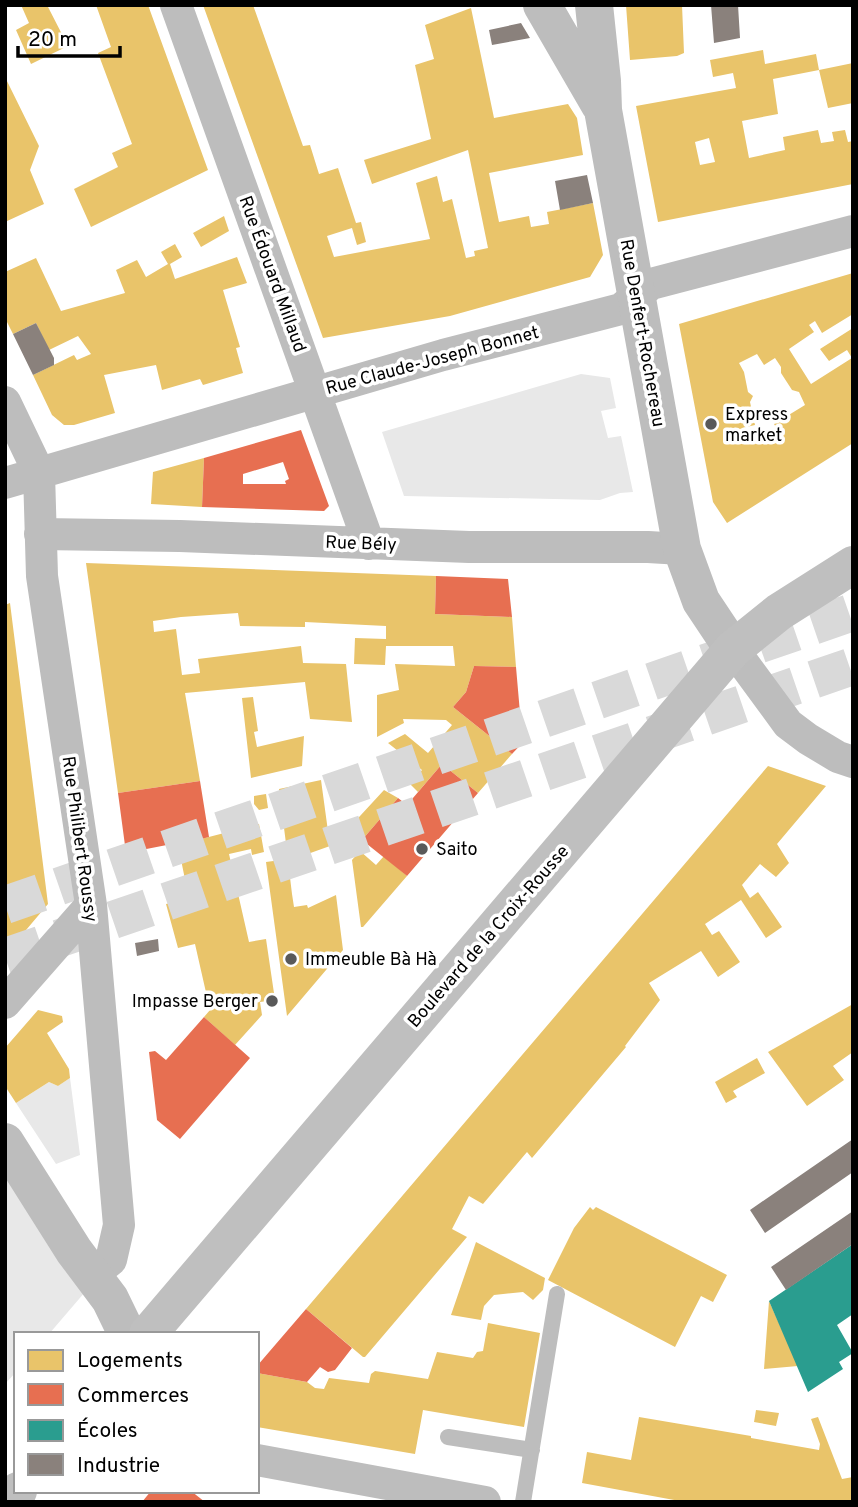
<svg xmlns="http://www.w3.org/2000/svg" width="858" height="1507" viewBox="0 0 858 1507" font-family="Overpass,sans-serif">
<rect width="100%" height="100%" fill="#fff"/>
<path fill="#e8e8e8" d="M581,374L610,378L616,408L601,411L608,438L621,436L633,492L620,493L600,500L404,496L382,432Z
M70,1078L80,1155L56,1164L16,1103L49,1082L58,1086Z
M5,1139L97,1278L49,1334H16V1372L5,1384Z"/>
<path fill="#e9c46a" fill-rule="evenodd" d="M21,5H47L68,46L31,64L16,30L29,23Z
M96,5H148L208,170L91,227L74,189L118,167L112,153L132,144L98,53L111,47Z
M203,5H253L303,146L310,145L319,174L338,168L356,223L361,222L366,242L357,245L352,228L327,236L334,257L430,239L416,183L437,176L443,202L452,199L466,258L475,256L474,251L488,248L468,150L372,184L364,160L431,139L415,65L434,59L425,25L471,8L494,118L568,104L577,118L583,155L489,173L499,222L529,216L531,227L549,224L547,212L593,203L603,255L590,277L450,316L323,338Z
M626,5H682L684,53L677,56L630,60Z
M763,50L765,64L816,54L819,70L773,79L778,114L742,121L749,158L785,150L783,137L818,130L821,143L834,141L832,132L845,130L848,142L853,141V184L658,222L636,106L736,88L733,73L713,77L710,60ZM709,138L715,162L700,165L695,142Z
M853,63V103L828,108L819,70Z
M5,77L39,146L30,170L44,204L5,222Z
M224,216L229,231L201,247L193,233Z
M175,244L182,257L170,264L175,279L237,257L247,283L223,290L240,347L236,348L243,373L203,385L200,379L162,390L156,365L104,375L115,413L74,425H64L52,415L33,375L74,355L77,360L91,354L78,336L49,350L36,323L13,334L5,318V272L36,258L61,311L125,293L116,270L137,260L146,277L168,264L161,252Z
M853,273V314L822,333L815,321L809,325L814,332L789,349L811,384L852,358L847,350L829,361L820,349L853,328V443L727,523L713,502L679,324ZM757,354L764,365L775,358L781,367V373L792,390L799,392L805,405L774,424L777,429L753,444L745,441L742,428L755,425L750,402L753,396L748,392L744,372L739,363Z
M204,458L202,507L151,504L153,472Z
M86,563L436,576L435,614L512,617L516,667L474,666L466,692L453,707L512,754L478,793L442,764L418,792L410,784L422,770L388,743L405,734L428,753L452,725L446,720L403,719L404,723L377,737V695L399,690L395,664L455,666L453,646H386L385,665L354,664L355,638L386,639V626L305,622V627L240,626L238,613L181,617L153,621L154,632L176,629L182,675L200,673L198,659L301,646L303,663L346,664L352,722L310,719L305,682L185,693L200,781L118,793Z
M10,603L48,904L5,955V605Z
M253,697L258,731L254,732L257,747L304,736L302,766L251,778L242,698Z
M768,766L826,786L777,844L789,863L776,877L760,864L742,885L750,898L758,892L782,927L766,938L741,900L705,924L712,935L719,931L740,962L718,977L701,951L649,983L660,1000L625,1046L626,1047L532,1158L527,1152L483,1204L469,1196L452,1229L467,1237L365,1357H363L306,1309Z
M321,780L330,846L288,861L292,894L294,907L307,905L308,908L336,895L343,950L287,1016L266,862L288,859L279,789Z
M384,790L398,798L362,840L348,829Z
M266,794L268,808L259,810L254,804V796Z
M259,824L264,852L252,855L251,849L229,854L249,942L266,939L275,1000L260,1002L262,1015L235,1045L204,1017L210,1010L195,944L178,948L166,904L189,899L178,845Z
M360,851L376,865L384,856L407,876L363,927H361L352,860Z
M853,1004V1052L833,1066L844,1080L807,1106L768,1052Z
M38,1010L62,1016L63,1022L47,1033L69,1069L70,1078L58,1086L49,1082L16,1103L5,1086V1048Z
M757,1058L765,1073L733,1091L737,1097L726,1103L715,1082Z
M590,1207L593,1210L596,1207L727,1275L713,1302L701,1296L675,1347L548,1280L574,1228Z
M476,1242L545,1278L543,1290L533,1300L523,1292L494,1295L484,1306L481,1320L451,1315Z
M769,1301L798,1366L764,1369Z
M488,1323L540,1333L524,1427L423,1410L415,1454L257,1427V1373L307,1382L315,1388L324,1389L329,1378L369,1383L371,1374L375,1371L428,1379L437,1352L473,1358L477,1352L483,1351Z
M756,1410L779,1413L776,1426L754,1422Z
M639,1417L751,1436V1438L819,1450L820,1444L811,1419L818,1417L842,1479L853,1477V1502H685L582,1483L587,1452L631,1460Z"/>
<path fill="#e76f51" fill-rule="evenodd" d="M301,430L329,506L324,511L202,507L204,458ZM283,462L289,479L285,481L286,484H243V474Z
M436,576L508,579L512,617L435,614Z
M474,666L516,667L522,736L526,739L512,754L453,707L466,692Z
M442,764L478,793L407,876L362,840L398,798L407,805Z
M200,781L209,837L178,845L177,843L126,853L118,793Z
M204,1017L250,1058L180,1139L157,1120L149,1052L155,1051L166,1060Z
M306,1309L352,1348L335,1370L328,1372L320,1367L307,1382L257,1373V1366Z
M151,1491H191L205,1502H142Z"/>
<path fill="#2a9d8f" d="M853,1244V1314L837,1325L853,1353L839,1362L843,1369L808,1392L769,1301Z"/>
<path fill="#8a817c" d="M711,5H738L740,38L714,43Z
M521,23L530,38L492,45L489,30Z
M587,175L593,203L560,210L555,181Z
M36,323L54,358V365L33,375L13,334Z
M158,939L159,951L137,956L135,943Z
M853,1139V1172L765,1233L750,1210Z
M853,1211V1244L786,1290L771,1267Z"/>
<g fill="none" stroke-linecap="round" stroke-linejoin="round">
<path stroke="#d9d9d9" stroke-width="38" stroke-dasharray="38 19" stroke-linecap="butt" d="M5,905L853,612
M5,957L853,666"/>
<path stroke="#bdbdbd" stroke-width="16" d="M448,1437L532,1450
M523,1502L557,1294"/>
<path stroke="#bdbdbd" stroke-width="32" d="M176,5L369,544
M5,402L39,473L42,576L91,905L119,1225L111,1260L92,1275
M5,483L443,355L621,309L651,284L853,231
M40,534L180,536L469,547H648L682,549
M733,649L788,724L808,739L838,757L853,762
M5,1003L91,905
M257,1460L485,1502"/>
<path stroke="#bdbdbd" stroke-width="38" d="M542,5L600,105
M594,5L602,81L603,110L682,549L701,601L733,649
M5,1142L74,1251L110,1299L127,1334"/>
<path stroke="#bfbfbf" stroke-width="38" d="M148,1334L733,649L779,612L853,565
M9,1502L18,1491"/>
</g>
<g fill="#595959" stroke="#fff" stroke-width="2.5">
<circle cx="711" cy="424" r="7"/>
<circle cx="422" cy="849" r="7"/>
<circle cx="291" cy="959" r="7"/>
<circle cx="272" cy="1001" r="7"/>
</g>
<g text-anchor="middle" stroke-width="7" stroke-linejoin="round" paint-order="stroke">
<g font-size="18" fill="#000" stroke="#fff">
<text transform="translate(273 274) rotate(70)" y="6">Rue Édouard Millaud</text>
<text transform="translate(643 333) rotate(80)" y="6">Rue Denfert-Rochereau</text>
<text transform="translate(432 360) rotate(-15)" y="6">Rue Claude-Joseph Bonnet</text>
<text transform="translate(361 543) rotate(2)" y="6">Rue Bély</text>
<text transform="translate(80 839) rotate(82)" y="6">Rue Philibert Roussy</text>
<text transform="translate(488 936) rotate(-49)" y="6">Boulevard de la Croix-Rousse</text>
</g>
<g font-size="18" fill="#000" stroke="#fff" text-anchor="start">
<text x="725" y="420">Express<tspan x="725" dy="21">market</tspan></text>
<text x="436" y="855">Saito</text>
<text x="305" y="965">Immeuble Bà Hà</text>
<text x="258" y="1007" text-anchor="end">Impasse Berger</text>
</g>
</g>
<rect width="858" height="1507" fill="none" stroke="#000000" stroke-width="14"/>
<rect x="14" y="1332" width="245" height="161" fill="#ffffff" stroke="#999999" stroke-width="2"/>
<rect x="28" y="1350" width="35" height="21" fill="#e9c46a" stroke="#999999" stroke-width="2"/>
<text x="77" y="1367" font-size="21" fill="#000000">Logements</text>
<rect x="28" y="1384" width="35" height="21" fill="#e76f51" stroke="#999999" stroke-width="2"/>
<text x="77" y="1402" font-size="21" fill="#000000">Commerces</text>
<rect x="28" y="1420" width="35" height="21" fill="#2a9d8f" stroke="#999999" stroke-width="2"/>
<text x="77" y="1437" font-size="21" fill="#000000">Écoles</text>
<rect x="28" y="1454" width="35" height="21" fill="#8a817c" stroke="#999999" stroke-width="2"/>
<text x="77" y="1472" font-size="21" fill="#000000">Industrie</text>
<path d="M18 46v10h102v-10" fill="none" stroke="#000000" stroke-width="3.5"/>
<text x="28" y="46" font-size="21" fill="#000000" stroke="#ffffff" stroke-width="5" paint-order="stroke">20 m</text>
</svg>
